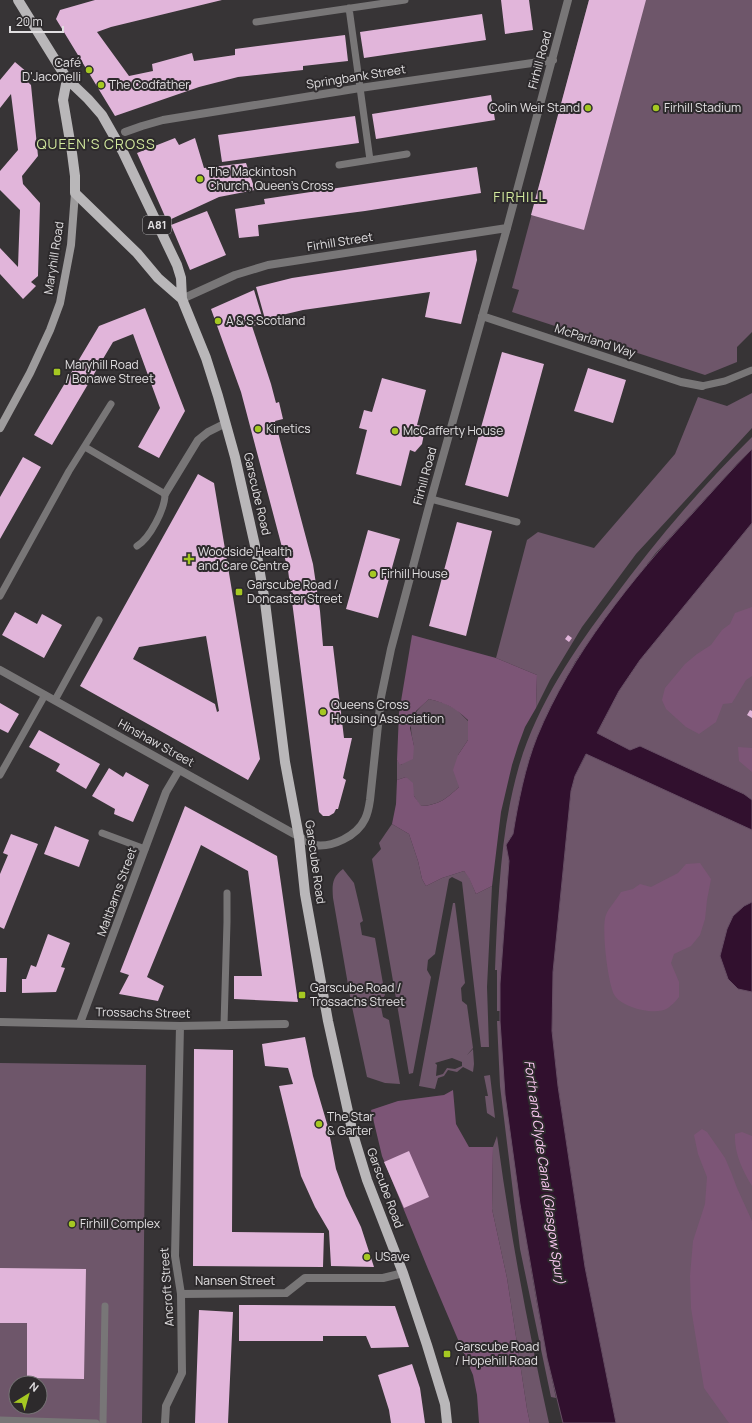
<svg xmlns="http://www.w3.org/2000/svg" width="752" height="1423" viewBox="0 0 752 1423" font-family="Manrope,sans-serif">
<rect width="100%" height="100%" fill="#373436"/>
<path fill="#6e566a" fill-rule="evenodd" d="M589,0H752V332L737,347V362L705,375L512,312L519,290L512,288Z
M752,393V428L636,554L582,627L550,680L536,708L537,675L496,658L527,540L538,532L594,548L675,454L698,397L727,406Z
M752,437V449L737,464L655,554L601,625L575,662L537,737L530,757L513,834L506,845L509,861L500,984L501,1011H497V970H495C498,901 500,832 519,766C537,705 574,650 612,600C654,543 701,487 752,437Z
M752,523V1423H616L585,1267L558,1086L552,1031L553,972L571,791L575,776L619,691L640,660Z
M429,699L444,703L456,709L468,721V740L458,755L459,787C446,799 439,805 420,806L414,796L406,777L397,780V760L401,765L414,746C408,721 410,716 429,699Z
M392,824L409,834L418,861L422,879L426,886L442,878L464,871L469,877L476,894L492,886L487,987L489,1047H481L462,882L452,877L449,879L435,954L428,960L427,970L431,977L413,1073L409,1074L372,859L381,849L379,843Z
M343,869L354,883L363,921L360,923L362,935L375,938L385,995L380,1002L383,1017L389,1020L400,1084L385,1083L367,1077L351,1002L333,898C332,885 332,877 343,869Z
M453,903H455L465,983L461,988L462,1001L467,1005L473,1048L467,1055L473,1049L474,1064L473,1072L463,1067L457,1072L448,1070L444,1076L438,1078L435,1089L419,1086ZM452,1058L462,1062V1066L455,1069L447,1068L443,1074L436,1076L437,1065L435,1063Z
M497,1021H500C512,1148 528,1274 556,1398L551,1397L520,1249L500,1086Z
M0,1063L146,1065L142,1423H0ZM16,1383H40V1407H16Z
M490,1075L495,1118L487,1113L485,1096H488L484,1076Z
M497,1136C510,1233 528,1328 549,1423H530L527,1409L507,1278L492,1209L493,1147Z"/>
<path fill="#7c5576" d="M752,607V676L746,680L732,703L723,704L716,722L699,734L686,727L666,709L662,700L665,688L685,664L697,654L711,645L722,630L730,624L735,613Z
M412,635L496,658L537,675L536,708L525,727L518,746L512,765L501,812L492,886L476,894L469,878L464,871L442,878L426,886L422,879L418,861L409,834L392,824L396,804L397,780L406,777L413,783L414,796L421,806C439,805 446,799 459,787L453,770L458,755L468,740V720C454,707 448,704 429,699L416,711L410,728L414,746L413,759L400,765L397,760L399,713Z
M738,747L752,748V772L739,761Z
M700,863L711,879L707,900L705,919L700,935L691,946L674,954L671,963L679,982V997C676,1001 672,1005 668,1008C656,1016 623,1008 615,996C608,987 601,926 606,915C608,909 617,899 621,892L633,889L640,884L651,887L678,873L686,864Z
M453,1090L456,1124L469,1147H493L492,1209L507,1278L527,1409L530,1423H479L477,1395L473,1375L428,1269L382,1156L371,1110L398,1101L444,1095Z
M702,1129L707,1132L725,1158L731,1172L737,1188L752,1221V1423H729L704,1388L691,1308L690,1276L693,1241L705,1204L707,1177L698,1154L694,1135Z
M742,1132L752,1136V1186C742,1170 734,1152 735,1134Z"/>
<path fill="#31102e" stroke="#664e64" d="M752,449V523L640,660L619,691L597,733L630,750L640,746L744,794L752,800V830L586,754L575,776L571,791L553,972L552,1031L558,1086L585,1267L616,1423H563L547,1358L539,1313L520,1204L505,1095L500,1021V984L509,861L506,845L513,834C518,803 525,767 537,737C571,654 632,579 692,514C712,492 731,470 752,449Z
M752,902V992L738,989L728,979L720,956L727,929L733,916L744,906Z"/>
<path fill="#e1b5da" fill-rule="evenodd" d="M95,0H222L111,27L97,32L129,76L153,71L152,64L192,53L194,61L235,55V49L345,35L348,61L303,66V70L238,77L199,87L115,116L56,19L60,10Z
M501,0H529L533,30L505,34Z
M589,0H646L584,230L531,215Z
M482,14L486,40L364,58L360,32Z
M15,62L28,73L24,78L31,85L38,156L22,176L23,184L40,203L38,276L31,282L36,286L23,299L0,274V248L18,267L20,210L0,190V171L18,150L11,94L0,108V80Z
M491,95L495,120L376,139L372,114Z
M355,116L359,143L222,162L218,135Z
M175,138L179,145L195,138L204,168L246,163L255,190L219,197L167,221L137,153Z
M477,167L481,193L365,211L258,225L259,236L239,238L235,209L265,204L264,199Z
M207,211L226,255L190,270L171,225Z
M476,250L477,260L461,324L425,317L430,292L303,310L265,319L256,287L292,278Z
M254,290L264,323L252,326L271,384L276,403L279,402L283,419L275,421L313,564L320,611L323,646H333L344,738H352L343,778L346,780L338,809H336L334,813L329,816H323L319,812L288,570L241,392L211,309Z
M145,308L185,411L159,458L138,447L160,408L133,334L113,342L52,445L34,435L99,326Z
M502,352L544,364L508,497L465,485Z
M588,368L626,380L613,423L574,411Z
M382,378L426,390L417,425L422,426L424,432L423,439L422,444L415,452L410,450L401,486L356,474L367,430L359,428L364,410L372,412Z
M23,457L41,467L0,539V497Z
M198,474L214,483L260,759L248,780L80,686ZM206,636L219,711L217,712L215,704L133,659L139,647Z
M457,522L492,531L466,636L429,626Z
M368,530L400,539L378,618L346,609Z
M15,612L37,624L42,614L62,625L44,658L2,635Z
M568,635L572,638L569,642L565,639Z
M0,703L19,714L8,733L0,729Z
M750,710L752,711V718L747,715Z
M39,730L100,764L86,789L56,771L60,764L29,747Z
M109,768L123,777L126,772L149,785L133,822L114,814L115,809L92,796Z
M185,806L277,856L298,1002L234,999V976H262L248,871L201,845L147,977L164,986L158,1001L119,994L129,975L120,972Z
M55,826L89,840L79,867L44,854Z
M11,834L38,844L4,929L0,927V874L8,855L3,853Z
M48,934L70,943L61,967L65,968L56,992L22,993V979H26L31,965L36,967Z
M0,958H7L6,992H0Z
M305,1037L313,1076L328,1127L336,1169L346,1196L361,1227L374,1267L331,1266L329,1231L315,1207L301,1176L279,1086L293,1084L288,1068L265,1066L262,1044Z
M194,1049L233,1050L232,1232L324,1233L323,1267L193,1266Z
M409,1151L429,1197L404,1208L384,1162Z
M0,1268L86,1269L84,1379L27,1378V1323H0Z
M239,1305L395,1306L409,1347L371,1348L366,1336H323V1341H239Z
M199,1310L233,1312L228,1423H195Z
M412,1364L420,1388L425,1423H391L389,1410L378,1375Z"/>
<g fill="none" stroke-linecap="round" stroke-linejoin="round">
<path stroke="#787677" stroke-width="7" d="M349,8L370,160
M256,22L405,0
M339,165L407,154
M702,386L725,381L752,370
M85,447L165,494C165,509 150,538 137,546
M431,499L517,522
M0,596L69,471L111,404
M55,700L99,620
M0,775L45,695
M102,833L145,849
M224,1025L227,922V893
M0,1420L96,1423
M103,1423L105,1306"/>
<path stroke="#787677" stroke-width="8" d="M125,132L142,126L163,120L360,88L553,60
M182,299L235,275L268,265L507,228
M482,316L681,382L702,386
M165,494L198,440L208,432L226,423
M0,670L314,845C332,848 357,836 365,819C368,813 369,807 370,800L381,697L391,649L431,499L507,228L568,0
M0,1022L180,1026L285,1024
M80,1023L166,792L179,770
M181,1294L286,1293L305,1278H383L403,1273
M165,1423L166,1406L182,1373L181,1294L175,1256L180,1026"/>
<path stroke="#9d9b9c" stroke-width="8" d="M0,428L30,373L50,330L60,303L71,245L75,193"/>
<path stroke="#b9b7b9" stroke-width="10" d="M18,0L67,79L88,99L102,115L123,152L177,265L181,278L182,299L206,358L218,396L235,457L256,550L265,602L285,762L299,837L305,894L328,1021L353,1134L367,1180L403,1273L427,1345L445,1404L447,1423
M67,79L63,100L72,153L75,176V193L137,253L158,278L182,299"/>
</g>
<g fill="#a5c822" stroke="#2d2a2c" stroke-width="1.5">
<circle cx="89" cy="70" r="4"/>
<circle cx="101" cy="85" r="4"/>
<circle cx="588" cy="108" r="4"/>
<circle cx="656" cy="108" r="4"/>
<circle cx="200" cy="179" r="4"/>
<circle cx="218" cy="321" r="4"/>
<rect x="53" y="368" width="8" height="8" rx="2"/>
<circle cx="258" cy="429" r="4"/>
<circle cx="395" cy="431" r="4"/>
<path d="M187 553h4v4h4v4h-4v4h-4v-4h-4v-4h4z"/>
<circle cx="373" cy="574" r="4"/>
<rect x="235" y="588" width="8" height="8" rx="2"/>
<circle cx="323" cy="712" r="4"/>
<rect x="298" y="991" width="8" height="8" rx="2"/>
<circle cx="319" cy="1124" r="4"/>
<circle cx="72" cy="1224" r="4"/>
<circle cx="367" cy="1257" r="4"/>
<rect x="443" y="1350" width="8" height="8" rx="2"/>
</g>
<g text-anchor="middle" stroke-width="4" stroke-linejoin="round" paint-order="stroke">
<rect fill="#2d2a2c" stroke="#aba9ab" stroke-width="1" x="143" y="216" width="28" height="18" rx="3"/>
<g font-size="11" font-weight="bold" fill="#e1dfe1">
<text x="157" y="229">A81</text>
</g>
<g font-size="12" fill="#e1dfe1" stroke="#2d2a2c">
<text transform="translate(540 60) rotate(-75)" y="4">Firhill Road</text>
<text transform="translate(356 77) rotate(-9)" y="4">Springbank Street</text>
<text transform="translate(340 242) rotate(-9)" y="4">Firhill Street</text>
<text transform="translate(54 258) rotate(-81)" y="4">Maryhill Road</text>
<text transform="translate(595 341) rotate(18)" y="4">McParland Way</text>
<text transform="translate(425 476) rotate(-75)" y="4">Firhill Road</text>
<text transform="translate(257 494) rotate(77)" y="4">Garscube Road</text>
<text transform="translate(156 743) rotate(29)" y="4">Hinshaw Street</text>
<text transform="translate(315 862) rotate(82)" y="4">Garscube Road</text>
<text transform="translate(117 892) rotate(-70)" y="4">Maltbarns Street</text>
<text transform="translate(143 1013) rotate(1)" y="4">Trossachs Street</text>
<text transform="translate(385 1188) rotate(70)" y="4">Garscube Road</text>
<text x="235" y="1285">Nansen Street</text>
<text transform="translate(167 1287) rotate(-94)" y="4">Ancroft Street</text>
</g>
<g font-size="12" fill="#e1dfe1" stroke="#2d2a2c" text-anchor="start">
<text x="81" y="67" text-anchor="end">Café<tspan x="81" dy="14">D'Jaconelli</tspan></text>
<text x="109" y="89">The Codfather</text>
<text x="580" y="112" text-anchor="end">Colin Weir Stand</text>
<text x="664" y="112">Firhill Stadium</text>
<text x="208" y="176">The Mackintosh<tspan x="208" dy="14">Church, Queen's Cross</tspan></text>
<text x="226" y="325">A &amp; S Scotland</text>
<text x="65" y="369">Maryhill Road<tspan x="65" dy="14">/ Bonawe Street</tspan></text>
<text x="266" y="433">Kinetics</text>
<text x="403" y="435">McCafferty House</text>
<text x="198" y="556">Woodside Health<tspan x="198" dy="14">and Care Centre</tspan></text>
<text x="381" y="578">Firhill House</text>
<text x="247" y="589">Garscube Road /<tspan x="247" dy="14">Doncaster Street</tspan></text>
<text x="331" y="709">Queens Cross<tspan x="331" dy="14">Housing Association</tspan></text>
<text x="310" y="992">Garscube Road /<tspan x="310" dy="14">Trossachs Street</tspan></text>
<text x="327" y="1121">The Star<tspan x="327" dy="14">&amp; Garter</tspan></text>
<text x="80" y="1228">Firhill Complex</text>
<text x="375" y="1261">USave</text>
<text x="455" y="1351">Garscube Road<tspan x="455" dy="14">/ Hopehill Road</tspan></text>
</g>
<g font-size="13" font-style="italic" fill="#ffccf6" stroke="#2d2a2c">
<text transform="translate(545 1172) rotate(82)" y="5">Forth and Clyde Canal (Glasgow Spur)</text>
</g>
<g font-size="14" letter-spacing="1" fill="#d1e89d" stroke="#2d2a2c">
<text x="96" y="149">QUEEN'S CROSS</text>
<text x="520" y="202">FIRHILL</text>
</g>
</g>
<g transform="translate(28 1395) rotate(37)"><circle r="19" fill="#2d2a2c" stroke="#757274"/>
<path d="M0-3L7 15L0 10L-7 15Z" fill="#a5c822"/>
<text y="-6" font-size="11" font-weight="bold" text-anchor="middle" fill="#e1dfe1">N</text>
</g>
<path d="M10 26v6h53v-6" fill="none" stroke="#e1dfe1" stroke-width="2"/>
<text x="16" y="26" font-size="12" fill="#e1dfe1" stroke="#2d2a2c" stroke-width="3" paint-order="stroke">20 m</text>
</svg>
